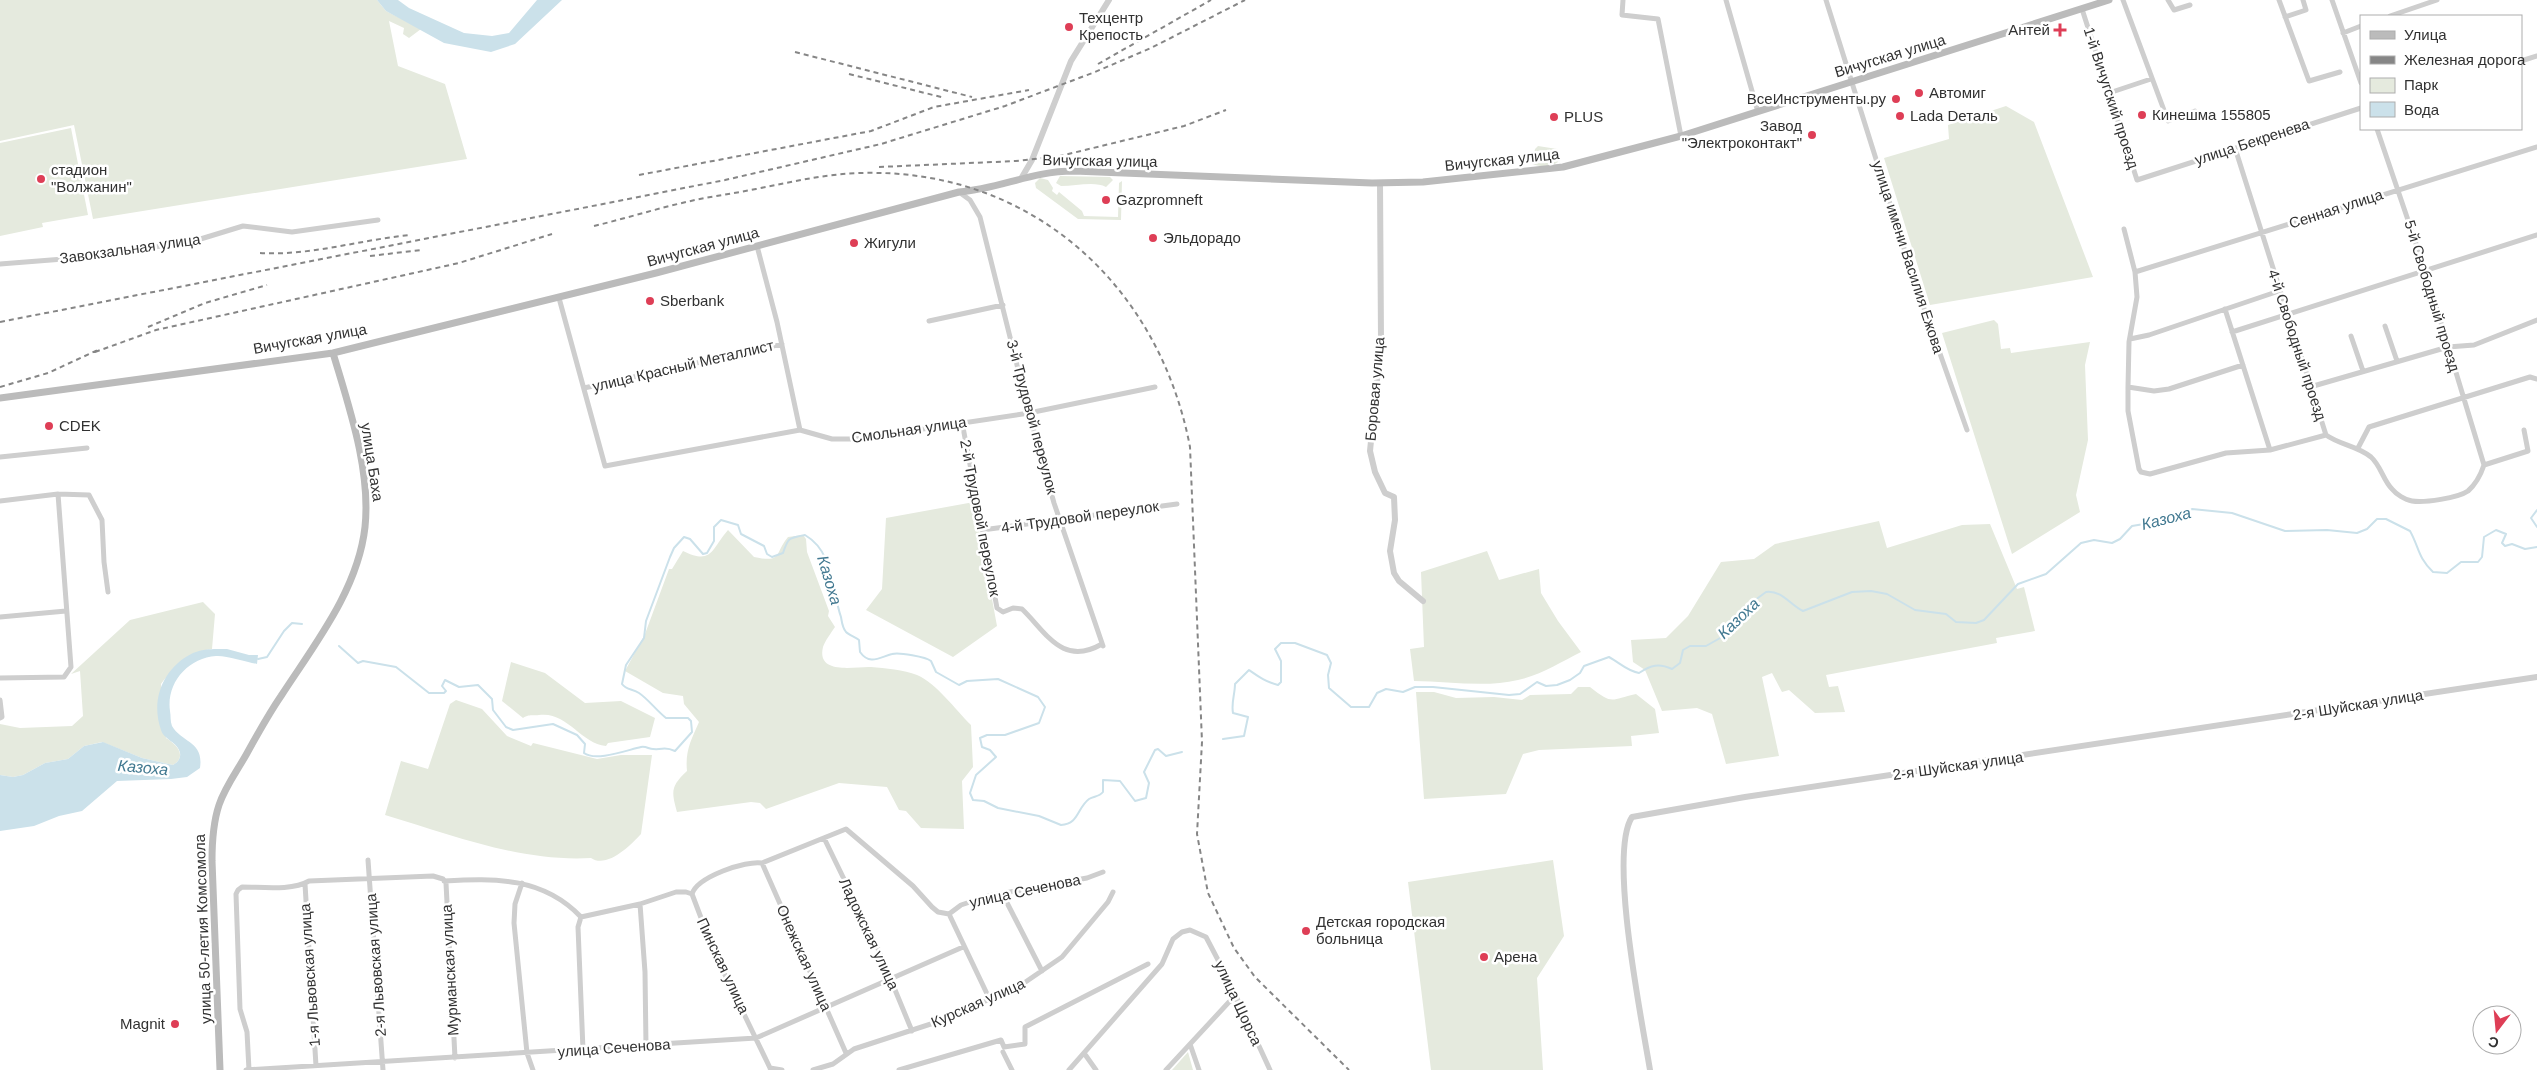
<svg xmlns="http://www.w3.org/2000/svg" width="2537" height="1070" viewBox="0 0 2537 1070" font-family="Helvetica,sans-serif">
<rect width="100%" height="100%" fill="#fff"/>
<path fill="#e5eade" d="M0,0H377L386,11L421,29L409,38L403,34L404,28L389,21L398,66L445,84L467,159L93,219L74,125L0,141Z
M2006,106L2034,122L2093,277L1930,305L1884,158L1949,139L1948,125Z
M71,128L88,215L42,223L43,227L0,236V143Z
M1538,146L1557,149L1560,153L1558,162C1552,167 1539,167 1532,164L1535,149Z
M1060,176L1110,177L1113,180L1106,187C1095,181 1076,186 1061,186L1056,183Z
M1040,178L1048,180L1053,188L1052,191L1057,195L1059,192L1082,211L1084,216L1118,217L1119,183L1122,181L1121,220L1078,219L1036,188L1035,183Z
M1994,320L1998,324L2001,349L2010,348L2011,353L2090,342L2085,365L2088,440L2076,495L2080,512L2012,554L1942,333Z
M974,502L997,626L953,657L866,610L882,589L886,518Z
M1879,521L1887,548L1962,525L1990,524L2017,589L2024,587L2035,631L1996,638L1997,643L1826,675L1829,687L1838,686L1845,712L1815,713L1789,690L1782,692L1772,673L1762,677L1779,756L1726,764L1712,714L1697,708L1662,711L1645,670L1633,662L1631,640L1666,638L1688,616L1721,562L1754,559L1775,544Z
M728,530L754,557C783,563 774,554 788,537L803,535L806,539L807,552L829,611L828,616L835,627C831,633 825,641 823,647C816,676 857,666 871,667C885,668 904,670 917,675C937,684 955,709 971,725L973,767L962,781L964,829L921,828L906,811L899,810L887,787L839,783L766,809L760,803L751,802L677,812C671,791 671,786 687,771C685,751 691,740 699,722L684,704L683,696L663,693L625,671L645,634L669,569H672L683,551C712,565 711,550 728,530Z
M1487,551L1499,580L1539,569L1541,593L1558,621L1581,652C1561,662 1541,675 1518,680C1485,688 1448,681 1414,681L1410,649L1424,647L1421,572Z
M203,602L215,614L212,649C190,651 174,667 161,684L166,738C176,744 188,756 173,765L142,758L102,742L84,746L68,759L45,763L23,775L13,777L0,775V724L20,728L72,726L83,716L80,671L71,674L130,620Z
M511,662L545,673L585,703L621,701L655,718L650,737L608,743L606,746C580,743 567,711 539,715C532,716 529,714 523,718L502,701Z
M1578,687H1590C1613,705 1610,700 1636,694L1655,709L1659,733L1631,736L1632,746L1539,750L1523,754L1506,794L1424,799L1416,692H1434L1456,698L1494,697L1522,700L1530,695L1571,694Z
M456,700L482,709L507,736L531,746L533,743L597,759L621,755H652L641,834C631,845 607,869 591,858C520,862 452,835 385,815L401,761L428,769L450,704Z
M1553,860L1564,936L1537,978L1543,1070H1431L1408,882Z
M1188,1052L1193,1070H1172Z"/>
<path fill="#cbe1ea" d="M377,0H398L409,8L464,33L492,36L509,33L537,0H562L515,44L491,52L444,43L386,11Z
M227,649L249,655H258L257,664C247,662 225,655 216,656C188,658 166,683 170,711C171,716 170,721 172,726C182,743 204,741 200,768L187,777L171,779L117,781L82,811L59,816L34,826L0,831V775L13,777L23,775L45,763L68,759L84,746L103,742L142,758L173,765C178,762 181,758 180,753C178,742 164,740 161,730C150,699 164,667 193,653C204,648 216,649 227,649Z"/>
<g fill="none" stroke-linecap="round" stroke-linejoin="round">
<path stroke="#cbe1ea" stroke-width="2" d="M2537,510L2531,518L2537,527
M339,646L358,663L363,661L396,667L429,693H444L446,691L442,686L445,680L459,687L478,685L492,699L493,710L506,727L513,730L553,724L577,735L585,744L584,753C596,762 627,750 641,747C646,746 649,749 653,749C664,750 664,746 675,751L692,732L691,721L688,718H666C657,711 648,699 639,693C633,689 626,690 622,684L626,665L644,638L646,621L670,557L674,548L684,537L690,539L703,554L707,553L714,541V527L721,520L738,525L741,534L764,546L767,554L772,557L783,553C788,538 788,538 805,535C834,552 831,588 841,617C842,622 842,627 846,632C849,635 855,637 859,640L860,652C870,666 880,657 892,654C899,652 926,657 931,661L936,672L959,685L967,681L998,679L1038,697L1045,707L1039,723L1005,735H987L980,738L982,747L990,750L996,757L976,775L970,793L973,800L984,801L998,808L1039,816L1061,825C1079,824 1077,808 1089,799C1094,796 1099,797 1103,792V780L1120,781L1135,801L1146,798L1149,783L1144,772L1155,750L1158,749L1166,756L1182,752
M258,659L267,657L284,631L292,623L302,624
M1223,739L1244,736L1248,717L1233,713C1231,703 1235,694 1235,684L1249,670C1259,677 1266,682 1278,685L1281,682V661L1275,649L1281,643H1295L1327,655L1331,663L1328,675L1329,688L1351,707H1369L1377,693L1386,689L1403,692L1415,687H1433L1509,695L1520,694L1537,682L1546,686L1557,685L1570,680L1580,673L1584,666L1609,657C1620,663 1627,671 1639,673C1651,665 1659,663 1672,669L1680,663L1683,650L1690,646H1706L1722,637L1743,609L1766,592C1782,590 1790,605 1803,611L1852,592L1871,591L1887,594L1915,610L1946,614L1956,622L1976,623L1984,620L2018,584L2046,574L2081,543L2094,540L2112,543L2120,539L2132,526L2180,518L2192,509L2232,513L2285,531L2327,530L2357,533L2367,529L2377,519H2386L2410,531C2419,547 2418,558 2433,572L2447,573L2461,562H2478L2482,557L2484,537L2496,530L2506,534L2502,543L2505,546L2512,544L2525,549L2537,547"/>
<path stroke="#cecece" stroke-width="5" d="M1623,0L1622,15L1658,19L1681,136
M1726,0L1758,112
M1826,0L1914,280L1967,430
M2123,0L2168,121L2195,111
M2168,0L2174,10L2190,5
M2279,0L2309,81L2340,72
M2332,0L2361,83
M2082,9L2137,180L2361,108
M2390,16L2437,0
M2285,17L2306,10L2303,0
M2343,33L2361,26
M2521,61L2537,56
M2109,93L2151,79
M2377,129L2425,270L2484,465
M2235,148L2326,435C2340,445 2358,446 2371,457C2381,466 2383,480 2392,489C2396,494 2405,500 2412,501C2424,503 2458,498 2468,491C2476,484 2481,474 2484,465
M959,192L970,200L980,217L1029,413L1054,503L1103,646
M2124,229L2135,272L2137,297L2129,342L2128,387V411L2139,469L2141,472L2150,474L2226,453L2270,450L2326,435
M757,246L777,322L800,430
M0,264L89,257L194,241L243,226L292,232L378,220
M2135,272L2537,147
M559,298L605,466L800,430L832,439H856L1029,413L1155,387
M2225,309L2270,450
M929,321L1003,305
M2385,326L2397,361
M2232,332L2537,235
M2351,336L2363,371
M2130,339L2149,335L2279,291
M2128,387L2154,391L2169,389L2243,365
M2310,387L2448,347L2474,345L2537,320
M584,388L782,344
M962,422L997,608L1003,612L1013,608L1022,609C1046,632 1062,667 1102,644
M2358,448L2369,427L2530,377L2537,379
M0,457L87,448
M2484,465L2528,451L2524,430
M58,494L89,495L102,520L104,562L108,592
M0,501L58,494L71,667L64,677L0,678
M982,530L1177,504
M0,617L66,611
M0,700L2,717L0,718
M824,838L879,951L912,1031
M368,860L383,1070
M762,863L846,1053
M444,881C495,878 543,877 581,917
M522,883L515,904L514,923L527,1053L533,1070
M305,884L316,1066
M692,894C697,877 746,860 762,863L846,829L913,886L932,907L938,912L949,914
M692,894L714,952L771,1070
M1003,895L1042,971
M640,904L645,972L646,1046
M949,914L961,905L988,896L1087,878L1103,872
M949,914L989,998
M581,917L578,927L583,1050
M581,917L640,904L676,892H686L692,894
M1190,1044L1199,1070
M1003,1052L1012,1070
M1084,1053L1096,1070
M770,1068L782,1070
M246,1070L756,1038L963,947
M249,1070L247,1032L240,1009L236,894L238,890L242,887C262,887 292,891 309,881L433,876L443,879L446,883L455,1058
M813,1070L833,1064L854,1049L949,1018L1024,983L1062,957L1108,902L1113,892
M899,1070L1001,1040L1004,1047L1025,1044V1027L1148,964
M1069,1070L1162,964L1173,939L1182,932L1190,930L1206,937L1229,981L1270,1070
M1166,1070L1229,1002L1237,998"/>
<path stroke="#cecece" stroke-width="6" d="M1022,177L1032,160L1071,61L1109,0
M1380,183L1381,340L1370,451L1375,472L1385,493L1394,497L1395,520L1390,551L1394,573L1399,581L1423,601
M1650,1070C1642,1021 1608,854 1632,817L1745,797L2537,677"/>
<path stroke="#bbb" stroke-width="7" d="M0,398L333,353L656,273L959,192C1000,189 1031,171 1074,171L1372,183L1423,182L1563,167L1681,136L2109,0
M220,1070L212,861C212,842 213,823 219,805C225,787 237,771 246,755C257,735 268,715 281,696C314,645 358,590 365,527C371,470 349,407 333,353"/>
<path stroke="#868686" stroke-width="2" stroke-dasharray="5 4" stroke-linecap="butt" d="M795,52L972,97
M1098,64L1211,0
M849,74L945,98
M879,167L1016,161L1060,156L1184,126L1226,110
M639,175L871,131L934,107L1029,90
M594,226C623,219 652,210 682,203C706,197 731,194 756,189C791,182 825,174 861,173C1030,168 1159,284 1190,447L1202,742L1197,834L1208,893L1234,948L1255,977L1349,1070
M260,253C310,256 359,240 410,235
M370,256L421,250
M0,322L567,211L725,180L881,144L1005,106L1095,72L1151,48L1245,0
M148,327L205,303L267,285
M95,352L156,330L459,263L552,234
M0,387L48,373L100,349"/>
</g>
<g fill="#de3e56" stroke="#fff" stroke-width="2">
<circle cx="1069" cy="27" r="5"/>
<path d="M2057.5 22.5h5v5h5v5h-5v5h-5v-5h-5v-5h5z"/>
<circle cx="1919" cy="93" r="5"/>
<circle cx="1896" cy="99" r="5"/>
<circle cx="2142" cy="115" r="5"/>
<circle cx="1900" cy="116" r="5"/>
<circle cx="1554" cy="117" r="5"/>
<circle cx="1812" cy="135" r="5"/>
<circle cx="41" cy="179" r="5"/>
<circle cx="1106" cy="200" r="5"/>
<circle cx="1153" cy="238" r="5"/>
<circle cx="854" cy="243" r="5"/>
<circle cx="650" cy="301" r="5"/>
<circle cx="49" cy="426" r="5"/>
<circle cx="1306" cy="931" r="5"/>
<circle cx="1484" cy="957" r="5"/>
<circle cx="175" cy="1024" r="5"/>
</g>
<g text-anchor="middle" stroke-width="5" stroke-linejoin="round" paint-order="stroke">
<g font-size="15" fill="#313131" stroke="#fff" text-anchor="start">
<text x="1079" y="23">Техцентр<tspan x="1079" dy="17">Крепость</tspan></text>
<text x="2050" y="35" text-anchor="end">Антей</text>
<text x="1929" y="98">Автомиг</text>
<text x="1886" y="104" text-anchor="end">ВсеИнструменты.ру</text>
<text x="2152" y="120">Кинешма 155805</text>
<text x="1910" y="121">Lada Dеталь</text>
<text x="1564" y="122">PLUS</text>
<text x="1802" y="131" text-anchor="end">Завод<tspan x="1802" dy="17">"Электроконтакт"</tspan></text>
<text x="51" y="175">стадион<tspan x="51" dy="17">"Волжанин"</tspan></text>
<text x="1116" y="205">Gazpromneft</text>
<text x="1163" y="243">Эльдорадо</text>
<text x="864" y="248">Жигули</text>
<text x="660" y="306">Sberbank</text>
<text x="59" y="431">CDEK</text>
<text x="1316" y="927">Детская городская<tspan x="1316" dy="17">больница</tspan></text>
<text x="1494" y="962">Арена</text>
<text x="165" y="1029" text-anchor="end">Magnit</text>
</g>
<g font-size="15" fill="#313131" stroke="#fff">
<text transform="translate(1890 56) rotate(-17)" y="5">Вичугская улица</text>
<text transform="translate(2111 98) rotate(72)" y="5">1-й Вичугский проезд</text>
<text transform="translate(2252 142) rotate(-18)" y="5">улица Бекренева</text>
<text transform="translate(1502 160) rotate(-6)" y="5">Вичугская улица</text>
<text transform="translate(1100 161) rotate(1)" y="5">Вичугская улица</text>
<text transform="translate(2336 209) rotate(-18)" y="5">Сенная улица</text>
<text transform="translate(703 247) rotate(-15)" y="5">Вичугская улица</text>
<text transform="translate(130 249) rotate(-8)" y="5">Завокзальная улица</text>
<text transform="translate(1908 257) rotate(72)" y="5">улица имени Василия Ежова</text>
<text transform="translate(2432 296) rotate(73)" y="5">5-й Свободный проезд</text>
<text transform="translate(310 339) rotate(-10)" y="5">Вичугская улица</text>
<text transform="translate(2297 345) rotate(72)" y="5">4-й Свободный проезд</text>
<text transform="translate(683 366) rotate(-13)" y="5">улица Красный Металлист</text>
<text transform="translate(1375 389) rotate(-85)" y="5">Боровая улица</text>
<text transform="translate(1032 417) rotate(75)" y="5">3-й Трудовой переулок</text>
<text transform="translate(909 430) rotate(-8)" y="5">Смольная улица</text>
<text transform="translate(372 462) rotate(81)" y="5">улица Баха</text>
<text transform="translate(1080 517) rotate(-8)" y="5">4-й Трудовой переулок</text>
<text transform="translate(980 518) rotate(79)" y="5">2-й Трудовой переулок</text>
<text transform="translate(2358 705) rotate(-9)" y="5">2-я Шуйская улица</text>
<text transform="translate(1958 766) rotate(-8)" y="5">2-я Шуйская улица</text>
<text transform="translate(1025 891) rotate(-12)" y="5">улица Сеченова</text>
<text transform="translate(203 929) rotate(-92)" y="5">улица 50-летия Комсомола</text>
<text transform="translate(869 934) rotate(65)" y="5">Ладожская улица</text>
<text transform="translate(804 958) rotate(66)" y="5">Онежская улица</text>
<text transform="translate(376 965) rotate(-94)" y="5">2-я Львовская улица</text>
<text transform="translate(723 966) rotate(65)" y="5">Пинская улица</text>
<text transform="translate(450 970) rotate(-93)" y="5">Мурманская улица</text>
<text transform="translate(310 975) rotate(-94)" y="5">1-я Львовская улица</text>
<text transform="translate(978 1003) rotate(-24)" y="5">Курская улица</text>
<text transform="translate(1238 1003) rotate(65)" y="5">улица Щорса</text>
<text transform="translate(614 1048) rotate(-4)" y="5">улица Сеченова</text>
</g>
<g font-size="16" font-style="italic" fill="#427991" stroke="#fff">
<text transform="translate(2166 518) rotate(-14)" y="6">Казоха</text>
<text transform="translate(830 580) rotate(73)" y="6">Казоха</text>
<text transform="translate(1738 618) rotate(-44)" y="6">Казоха</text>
<text transform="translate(143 767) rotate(5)" y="6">Казоха</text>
</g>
</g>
<rect x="2360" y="15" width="162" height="115" fill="#ffffff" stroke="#adadad"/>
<rect x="2370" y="31" width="25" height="8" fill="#bbbbbb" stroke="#adadad"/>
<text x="2404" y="40" font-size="15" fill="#313131">Улица</text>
<rect x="2370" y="56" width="25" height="8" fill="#868686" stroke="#adadad"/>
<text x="2404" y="65" font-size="15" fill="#313131">Железная дорога</text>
<rect x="2370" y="78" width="25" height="15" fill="#e5eade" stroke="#adadad"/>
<text x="2404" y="90" font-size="15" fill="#313131">Парк</text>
<rect x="2370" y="102" width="25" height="15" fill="#cbe1ea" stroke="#adadad"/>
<text x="2404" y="115" font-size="15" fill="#313131">Вода</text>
<g transform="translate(2497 1030) rotate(196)"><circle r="24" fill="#ffffff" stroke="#adadad"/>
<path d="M0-4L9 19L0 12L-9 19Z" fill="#de3e56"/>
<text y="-8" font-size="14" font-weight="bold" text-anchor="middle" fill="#313131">С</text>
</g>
</svg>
